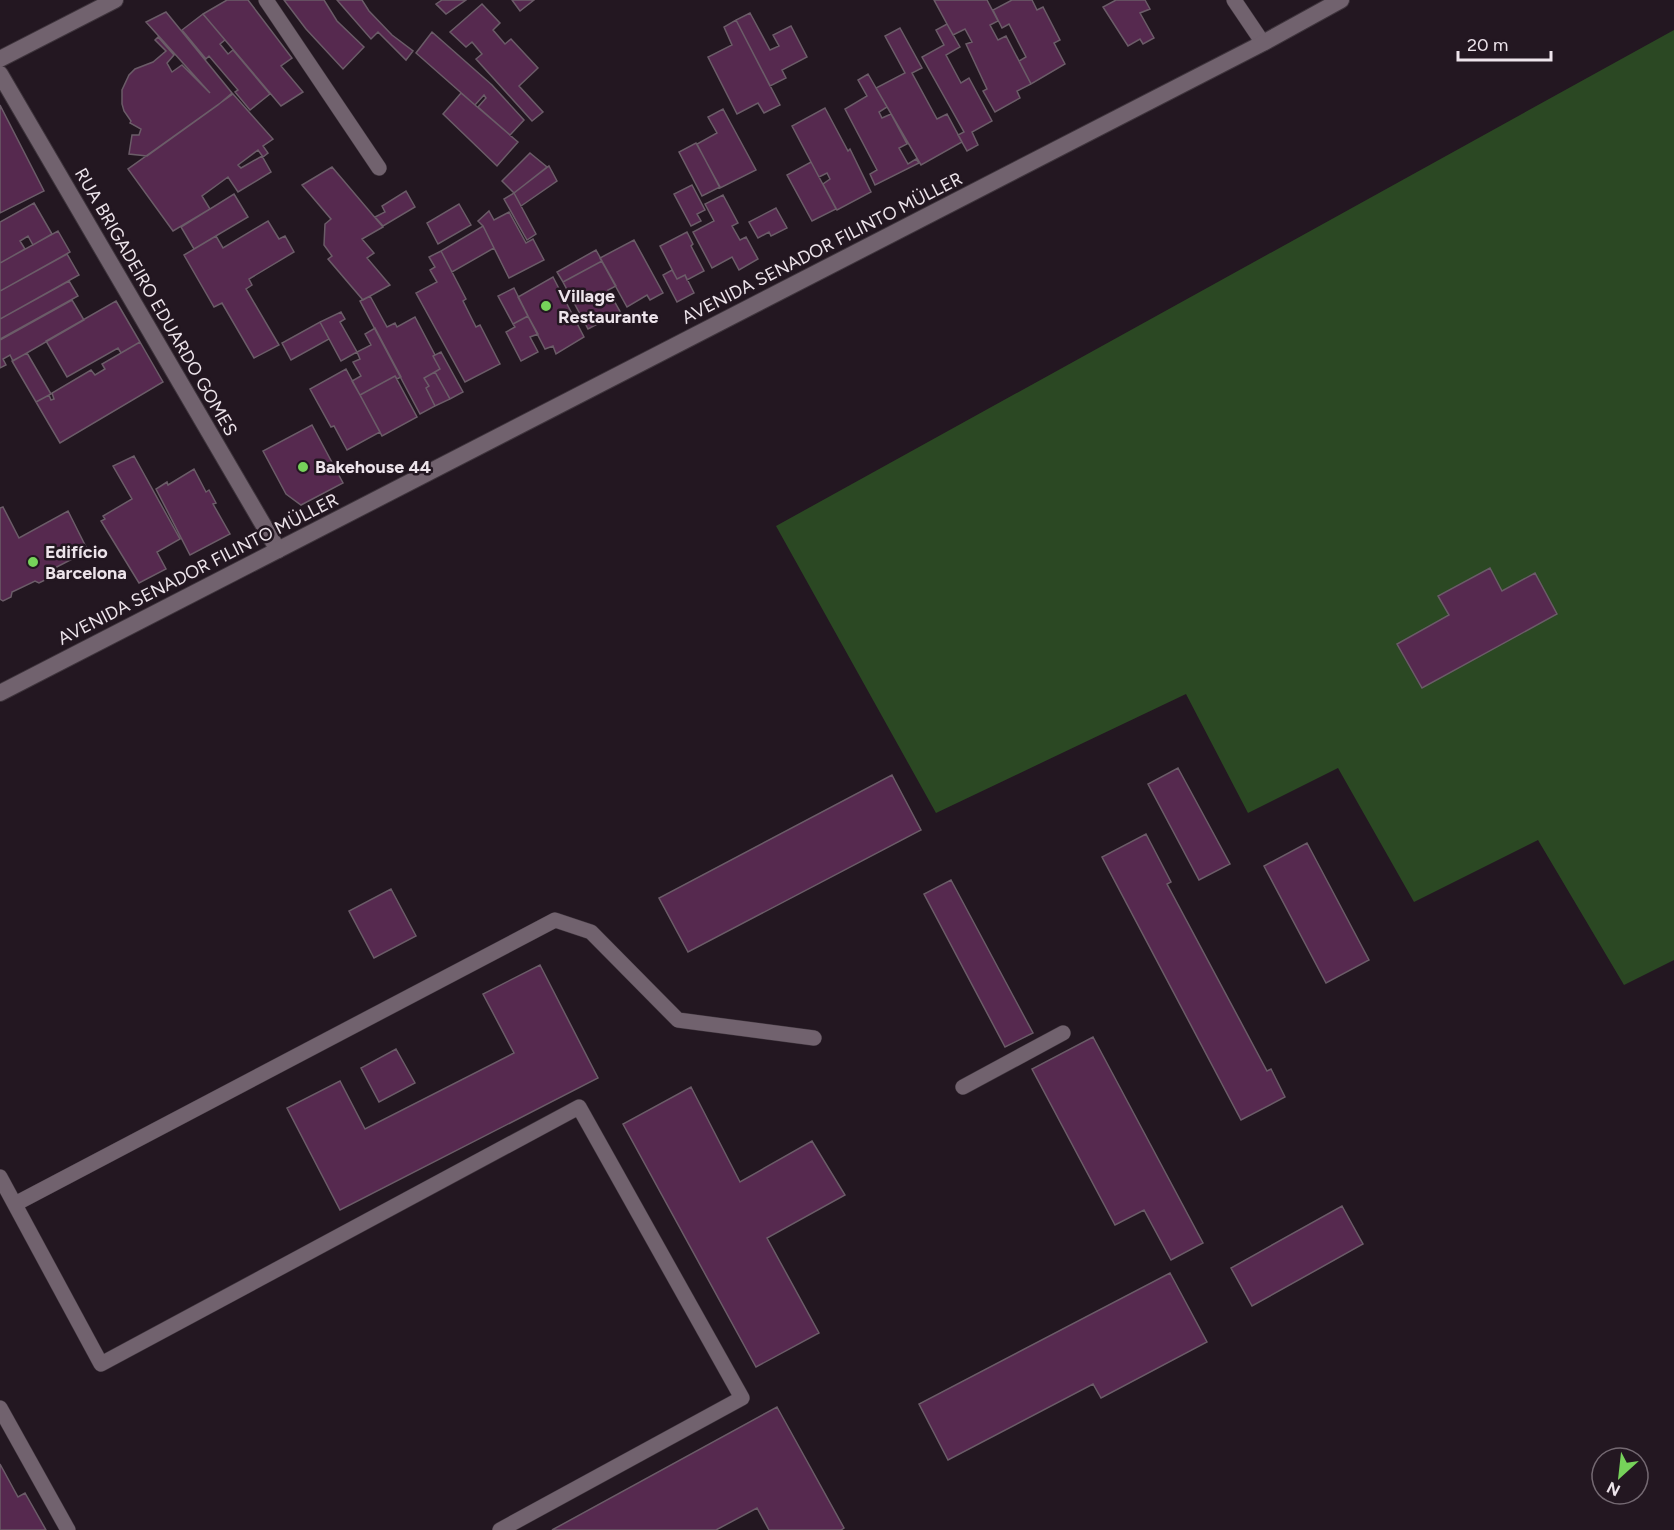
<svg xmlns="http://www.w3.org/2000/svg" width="1674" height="1530" viewBox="0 0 1674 1530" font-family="Figtree,sans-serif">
<rect width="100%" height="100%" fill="#231721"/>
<path fill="#2b4823" d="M1674,30V960L1624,985L1538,840L1414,902L1338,768L1248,813L1186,694L936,813L776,526Z"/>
<path fill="#56294f" stroke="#6b5c68" stroke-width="1.5" d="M227,0H248L292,58L281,66L303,92L281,106L203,14Z
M284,0H324L337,21L364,47L343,69L306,29Z
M337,0H362L369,11L392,35L413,51L406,60L378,32L371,39Z
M442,0H466L446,14L436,4Z
M512,0H534L520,11Z
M934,0H987L998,21L990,25L998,40L1006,36L1031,84L1017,91L1020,98L995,112L983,91L987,89L966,44L972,42L965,29L953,35Z
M1012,0H1032L1037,10L1043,7L1060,40L1054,43L1065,64L1031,84L1019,61L1026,57L1009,24L1002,28L993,10Z
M1116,0H1145L1150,9L1140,13L1154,38L1143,44L1140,39L1128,46L1103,7Z
M482,4L500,23L493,30L505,44L511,39L538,68L519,86L543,112L532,121L476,59L482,54L472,42L466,47L450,32Z
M166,12L232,93L218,105L147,156L129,154L132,135H139L141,129L130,123L131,121L124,111L122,104V90L129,75L135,69L153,62L166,51L155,40L158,37L174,55L167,63L172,72L182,65L210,93L146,22Z
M750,13L770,50L779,46L773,35L791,26L807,57L782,70L786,78L770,86L736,20Z
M203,14L225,40L220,44L228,54L233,50L270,94L250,110L235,92L238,90L209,56L206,59L182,30Z
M736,20L780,105L764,113L758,103L737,114L708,57L732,45L724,27Z
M947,24L960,47L946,55L961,83L969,78L992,121L972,132L978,145L967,151L958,135L964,132L922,57L944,45L936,30Z
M900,28L922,68L912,73L937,119L947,114L962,142L921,165L876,88L905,73L885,36Z
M432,32L492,85L524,120L511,134L510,135L478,107L486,98L484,95L475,105L416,53Z
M868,74L887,107L879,112L882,118L891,114L907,144L899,148L908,164L916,159L919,163L875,185L870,174L877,170L845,109L867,96L858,80Z
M461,93L518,142L497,166L443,114Z
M233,94L273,139L263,146L268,153L263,157L258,150L238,165L241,168L262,156L271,172L238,192L228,177L202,196L210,209L173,231L128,169Z
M0,105L44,191L0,213Z
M825,108L848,151L850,149L871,192L837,210L823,184L830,179L827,173L819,177L792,126Z
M723,109L756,170L720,188L697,144L717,133L708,117Z
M696,143L720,187L702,196L679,152Z
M530,153L547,167L514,193L502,181Z
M811,162L836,209L812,221L787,175Z
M549,166L557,181L521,206L514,193Z
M332,167L383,227L362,239L374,253L367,258L390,285L363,300L328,259L332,256L324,245L325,224L331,219L302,185Z
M692,185L705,210L697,214L701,221L691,226L674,194Z
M406,191L415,207L383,226L375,217L385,212L382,206Z
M514,193L536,234L527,240L504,199Z
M234,194L248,217L194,249L181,227Z
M723,195L738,223L732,226L740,240L746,237L758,259L739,270L732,257L712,268L693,232L714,221L705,204Z
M34,203L52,234L33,245L28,236L20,241L25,249L0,263V222Z
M459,204L471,225L438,244L427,223Z
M776,208L787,228L771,236L769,232L758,238L749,222Z
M489,211L494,220L509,212L526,243L533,239L544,260L509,278L483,226L478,221Z
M268,221L279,239L285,236L294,252L249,279L252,285L246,289L279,345L254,358L222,303L214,307L184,255L216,236L223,248Z
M483,226L494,248L452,272L441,251Z
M58,231L70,252L0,291V263Z
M687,232L693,244L691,246L704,271L687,280L685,275L677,279L660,246Z
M634,240L663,293L650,300L647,295L627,307L600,258Z
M596,250L602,261L563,282L557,272Z
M441,251L466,299L463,301L476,327L480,325L500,364L465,382L416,293L437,282L430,270L435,267L429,257Z
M67,254L79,275L0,319V291Z
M602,261L616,286L608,290L622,315L607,323L605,320L588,329L563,282Z
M672,270L677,279L685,275L694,293L677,302L663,275Z
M553,277L584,337L556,354L553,346L545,349L518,297Z
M69,281L78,296L0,339V319Z
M514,288L528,316L513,324L498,296Z
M370,296L387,327L395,323L397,327L415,317L435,355L433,356L440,369L424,378L429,386L426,388L435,406L420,414L360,301Z
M72,300L84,320L13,361L10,355L3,359L6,365L0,368V340Z
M116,301L140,342L121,353L118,348L67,377L46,341Z
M341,312L345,319L340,322L357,352L341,361L320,322Z
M528,316L538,334L530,337L538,352L521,361L506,332L515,327L513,324Z
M320,322L329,339L291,360L282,343Z
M375,328L401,377L397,379L395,376L360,395L352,381L361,376L353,362L360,359L357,352L371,345L365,334Z
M140,342L163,382L60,443L36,402L49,395L51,400L54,399L52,393L91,370L95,375L105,369L102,364Z
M441,352L463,392L450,399L435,372L440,369L433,356Z
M27,353L51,394L36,402L12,361Z
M346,369L380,432L347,450L334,426L331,427L310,389Z
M435,372L450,399L435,406L426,388L429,386L424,378Z
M395,376L417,417L382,436L360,395Z
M312,425L343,483L301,505L286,494L263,451Z
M134,456L180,539L157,552L166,569L139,583L101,521L105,519L103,516L132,499L113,466Z
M194,469L206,492L209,490L216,503L213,504L230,534L190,555L156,489L167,482L168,485Z
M3,507L19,538L68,511L88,551L45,573V580L39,583L35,581L12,592L11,597L3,601L0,599V508Z
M1490,568L1502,591L1535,573L1557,614L1422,688L1397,644L1449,615L1438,596Z
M1178,768L1230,864L1199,880L1148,784Z
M892,775L921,830L688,952L659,898Z
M1146,834L1171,882L1167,884L1267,1071L1271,1069L1285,1097L1241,1120L1102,857Z
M1307,843L1369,960L1326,983L1264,866Z
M951,880L1033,1033L1005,1047L924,894Z
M391,889L416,936L374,958L349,911Z
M540,965L598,1078L340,1210L287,1108L340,1081L365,1129L514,1053L483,994Z
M1093,1037L1203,1243L1171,1260L1144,1210L1115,1225L1032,1069Z
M396,1049L415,1083L379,1102L361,1068Z
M691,1087L740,1182L812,1141L845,1195L767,1238L819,1333L756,1367L623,1124Z
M1342,1206L1363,1244L1252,1306L1231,1268Z
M1170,1273L1207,1342L1101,1398L1093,1384L948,1460L919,1404Z
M777,1407L844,1528L841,1530H769L757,1508L716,1530H552Z
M0,1464L18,1497L25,1493L46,1530H0Z"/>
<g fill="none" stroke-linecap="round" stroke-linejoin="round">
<g stroke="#3e343c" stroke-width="16">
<path id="service" d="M266,0L379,168
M1234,0L1263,43
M963,1087L1063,1033
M0,1177L101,1364L579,1107L742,1398L500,1530
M15,1204L555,920L591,932L678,1020L814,1038
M0,1408L68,1530"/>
</g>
<g stroke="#3e343c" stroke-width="18">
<path id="minor" d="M0,74L278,550"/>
</g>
<g stroke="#3e343c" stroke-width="18">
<path id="tertiary" d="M0,59L115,0
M0,693L1263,43L1341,0"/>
</g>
<use href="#service" stroke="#71626e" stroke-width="15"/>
<use href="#minor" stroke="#71626e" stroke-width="16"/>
<use href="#tertiary" stroke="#71626e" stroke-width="16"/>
</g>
<g fill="#76d25a" stroke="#231721" stroke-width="2">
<circle cx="546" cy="306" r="6"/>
<circle cx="303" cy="467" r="6"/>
<circle cx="33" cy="562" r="6"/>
</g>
<g text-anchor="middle" stroke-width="5" stroke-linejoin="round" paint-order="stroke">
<g font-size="18" fill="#ede4eb" stroke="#231721">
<text transform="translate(822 248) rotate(-27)" y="6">AVENIDA SENADOR FILINTO MÜLLER</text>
<text transform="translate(156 302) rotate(60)" y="6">RUA BRIGADEIRO EDUARDO GOMES</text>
<text transform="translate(198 569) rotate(-27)" y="6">AVENIDA SENADOR FILINTO MÜLLER</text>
</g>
<g font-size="18" font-weight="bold" fill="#ede4eb" stroke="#231721" text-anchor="start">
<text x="558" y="302">Village<tspan x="558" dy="21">Restaurante</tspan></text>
<text x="315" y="473">Bakehouse 44</text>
<text x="45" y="558">Edifício<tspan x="45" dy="21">Barcelona</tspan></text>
</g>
</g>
<g transform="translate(1620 1476) rotate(207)"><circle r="28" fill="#231721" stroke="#746972" stroke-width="1.5"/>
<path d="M0-4.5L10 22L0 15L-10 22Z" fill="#76d25a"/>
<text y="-9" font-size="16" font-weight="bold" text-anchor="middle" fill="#ede4eb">N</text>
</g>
<path d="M1458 51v9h93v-9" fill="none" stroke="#ede4eb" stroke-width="3"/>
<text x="1467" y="51" font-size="18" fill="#ede4eb" stroke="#231721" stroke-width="4.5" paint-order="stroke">20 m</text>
</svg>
